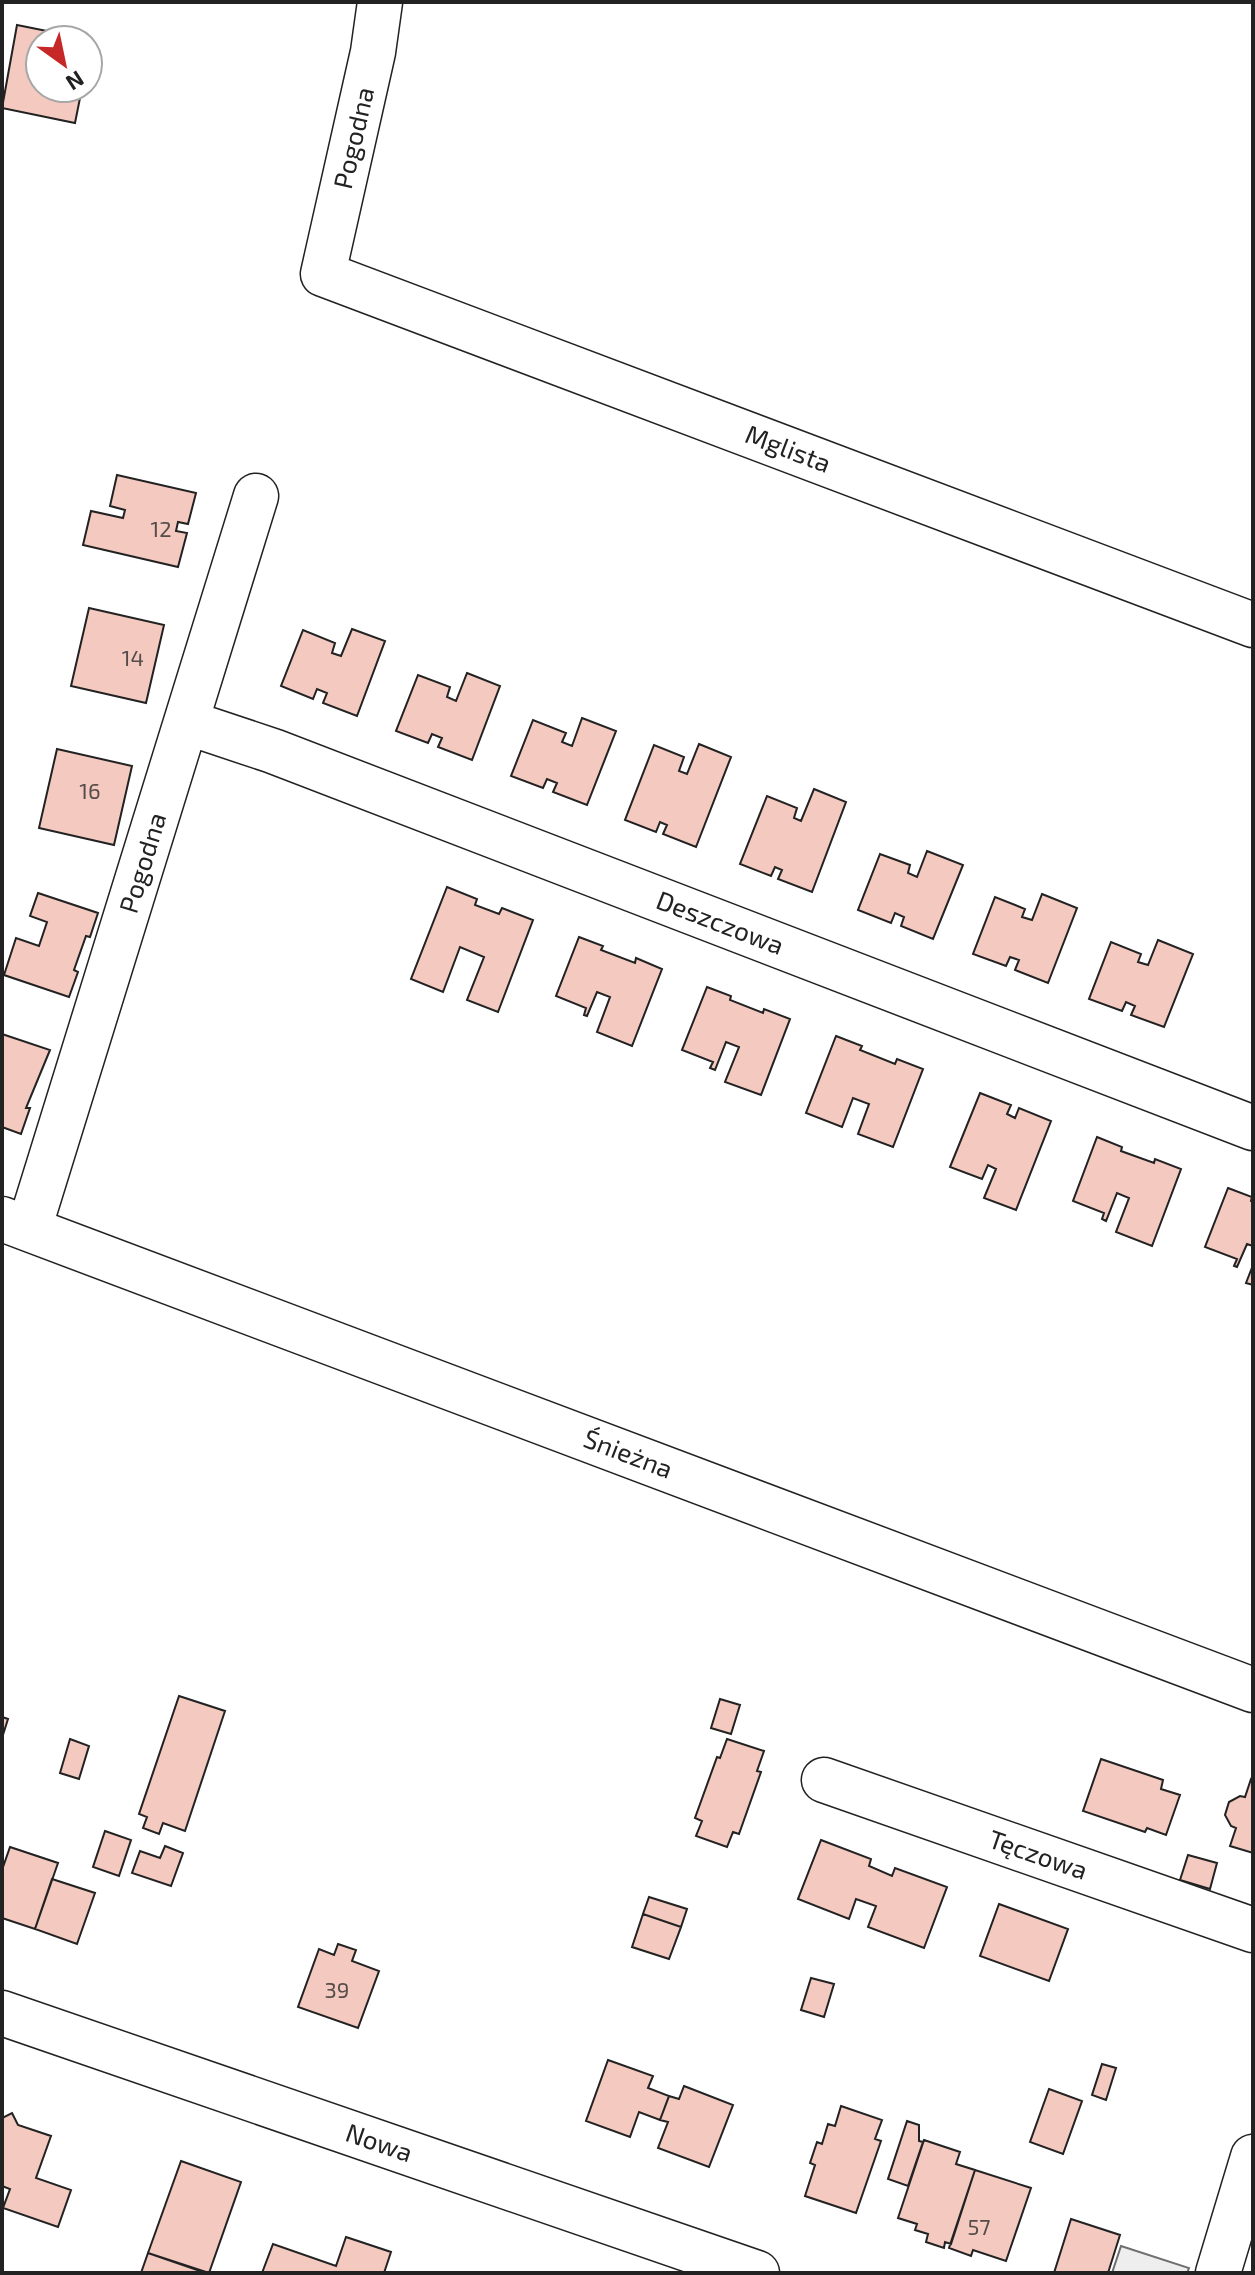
<svg xmlns="http://www.w3.org/2000/svg" width="1255" height="2275" viewBox="0 0 1255 2275" font-family="'Exo 2',sans-serif">
<rect width="100%" height="100%" fill="#fff"/>
<path fill="#eee" stroke="#6f6f6f" stroke-width="2" d="M1121,2246L1189,2268L1187,2273H1112Z"/>
<path fill="#f3c9c0" stroke="#222" stroke-width="2" d="M17,25L92,40L88,58V40H40V88H82L75,123L2,108Z
M117,475L196,493L188,524L178,522L176,531L187,533L178,567L83,545L91,511L123,518L125,510L110,506Z
M89,608L164,625L146,703L71,686Z
M352,629L385,641L357,716L323,703L327,693L317,689L313,699L281,686L303,630L335,643L332,653L341,656Z
M467,673L500,686L472,760L438,747L442,738L432,734L428,743L396,731L418,675L450,687L447,697L456,701Z
M582,718L616,731L587,805L553,792L557,783L547,779L543,788L511,776L533,720L566,733L562,742L572,746Z
M699,744L731,757L696,847L663,834L667,825L660,822L656,832L625,820L654,745L684,757L679,771L687,774Z
M57,749L132,766L114,845L39,828Z
M814,789L846,802L812,892L778,879L782,870L775,867L771,876L740,864L767,796L797,808L794,818L801,821Z
M927,851L963,865L933,939L901,926L904,917L895,913L891,923L858,910L880,854L910,865L908,873L917,877Z
M447,887L477,899L475,905L499,914L502,908L533,920L498,1012L467,1000L484,957L460,947L443,992L411,979Z
M38,893L98,913L90,937L86,936L74,970L78,972L69,997L4,975L16,938L39,946L47,922L30,916Z
M1042,894L1077,908L1048,983L1015,970L1019,960L1010,957L1006,966L973,954L995,897L1025,909L1022,917L1032,920Z
M579,937L603,946L601,950L635,963L636,958L662,969L632,1046L597,1032L610,997L597,992L587,1016L584,1015L586,1008L556,996Z
M1158,940L1193,954L1164,1027L1131,1015L1135,1006L1126,1002L1122,1011L1089,999L1111,942L1141,954L1138,962L1148,965Z
M707,987L731,996L730,1000L763,1013L764,1009L790,1019L761,1095L725,1082L739,1047L726,1042L715,1070L710,1068L713,1062L682,1050Z
M2,1034L50,1050L26,1108H30L21,1134L2,1127Z
M836,1036L862,1046L860,1050L895,1064L897,1059L923,1069L893,1147L858,1134L869,1104L853,1098L842,1127L806,1113Z
M980,1093L1011,1105L1007,1114L1015,1118L1019,1108L1051,1121L1016,1210L984,1198L996,1169L988,1165L982,1179L950,1167Z
M1097,1137L1122,1147L1121,1151L1154,1163L1155,1159L1181,1169L1152,1246L1116,1232L1129,1198L1117,1193L1106,1221L1102,1219L1104,1213L1073,1201Z
M1228,1188L1252,1197L1251,1201L1253,1202V1246L1247,1244L1237,1267L1234,1266L1237,1259L1205,1247Z
M1253,1265V1285L1246,1283Z
M179,1696L225,1711L185,1831L163,1823L159,1834L143,1828L147,1817L139,1814Z
M720,1699L740,1705L731,1734L711,1728Z
M2,1717L8,1719L2,1738Z
M70,1739L89,1746L79,1779L60,1773Z
M727,1739L764,1751L757,1771L761,1772L739,1834L733,1832L727,1847L696,1836L702,1821L695,1818L717,1757L720,1758Z
M1101,1759L1163,1780L1161,1789L1180,1795L1166,1835L1147,1828L1145,1832L1083,1811Z
M1251,1779L1253,1780V1853L1230,1846L1236,1828L1231,1826L1225,1815L1229,1802L1240,1796L1245,1797Z
M105,1831L131,1840L119,1876L93,1867Z
M821,1840L871,1859L869,1866L892,1876L895,1868L947,1887L924,1948L868,1927L876,1906L856,1899L849,1919L798,1899Z
M165,1846L183,1853L171,1886L132,1873L140,1851L160,1858Z
M10,1847L58,1863L35,1929L2,1918V1870Z
M1188,1855L1217,1863L1210,1889L1180,1880Z
M52,1879L95,1893L77,1944L35,1929Z
M649,1897L687,1909L681,1927L643,1914Z
M999,1904L1068,1929L1049,1981L980,1956Z
M643,1914L681,1927L669,1959L632,1947Z
M338,1944L356,1950L352,1961L379,1971L358,2028L298,2007L319,1949L334,1955Z
M811,1978L834,1984L824,2017L801,2010Z
M608,2060L653,2076L648,2088L669,2096L660,2120L639,2112L630,2137L586,2121Z
M1102,2064L1116,2068L1106,2100L1092,2095Z
M684,2086L733,2105L709,2167L658,2148L668,2122L660,2120L669,2096L679,2099Z
M1049,2089L1082,2101L1063,2154L1030,2142Z
M841,2106L882,2120L875,2139L881,2141L856,2213L805,2196L815,2165L810,2163L817,2142L822,2144L828,2124L835,2126Z
M12,2113L18,2125L51,2136L36,2178L71,2190L58,2227L3,2208L10,2189L2,2186V2118Z
M907,2121L919,2125V2141L923,2142L908,2186L888,2179Z
M924,2140L960,2152L956,2164L975,2170L951,2244L945,2242L944,2248L926,2242L928,2234L915,2230L917,2224L898,2218Z
M181,2161L241,2182L209,2273L148,2253Z
M975,2170L1031,2188L1006,2261L973,2250L971,2256L949,2248Z
M1071,2219L1120,2235L1108,2273H1054Z
M346,2237L391,2252L384,2273H262L273,2244L336,2266Z
M148,2253L206,2273H141Z"/>
<g fill="none" stroke-linecap="round" stroke-linejoin="round">
<g stroke="#222" stroke-width="47">
<path id="minor" d="M380,2L373,52L323,274L1253,625
M186,722L273,751L1253,1128
M2,1219L1253,1690
M29,1229L256,496
M824,1780L1253,1930
M2,2013L757,2273
M1218,2273L1253,2157"/>
</g>
<use href="#minor" stroke="#fff" stroke-width="44"/>
</g>
<g text-anchor="middle" stroke-width="6" stroke-linejoin="round" paint-order="stroke">
<g font-size="22" fill="#564c4a">
<text x="161" y="537">12</text>
<text x="133" y="666">14</text>
<text x="90" y="799">16</text>
<text x="337" y="1998">39</text>
<text x="979" y="2235">57</text>
</g>
<g font-size="26" fill="#222" stroke="#fff">
<text transform="translate(354 138) rotate(-77)" y="9">Pogodna</text>
<text transform="translate(788 449) rotate(21)" y="9">Mglista</text>
<text transform="translate(143 863) rotate(-73)" y="9">Pogodna</text>
<text transform="translate(720 923) rotate(21)" y="9">Deszczowa</text>
<text transform="translate(628 1454) rotate(21)" y="9">Śnieżna</text>
<text transform="translate(1038 1855) rotate(19)" y="9">Tęczowa</text>
<text transform="translate(379 2143) rotate(19)" y="9">Nowa</text>
</g>
</g>
<rect width="1255" height="2275" fill="none" stroke="#222222" stroke-width="8"/>
<g transform="translate(64 64) rotate(147)"><circle r="38" fill="#ffffff" stroke="#a7a7a7" stroke-width="2"/>
<path d="M0-6L14 30L0 20L-14 30Z" fill="#c62828"/>
<text y="-12" font-size="22" font-weight="bold" text-anchor="middle" fill="#222222">N</text>
</g>
</svg>
